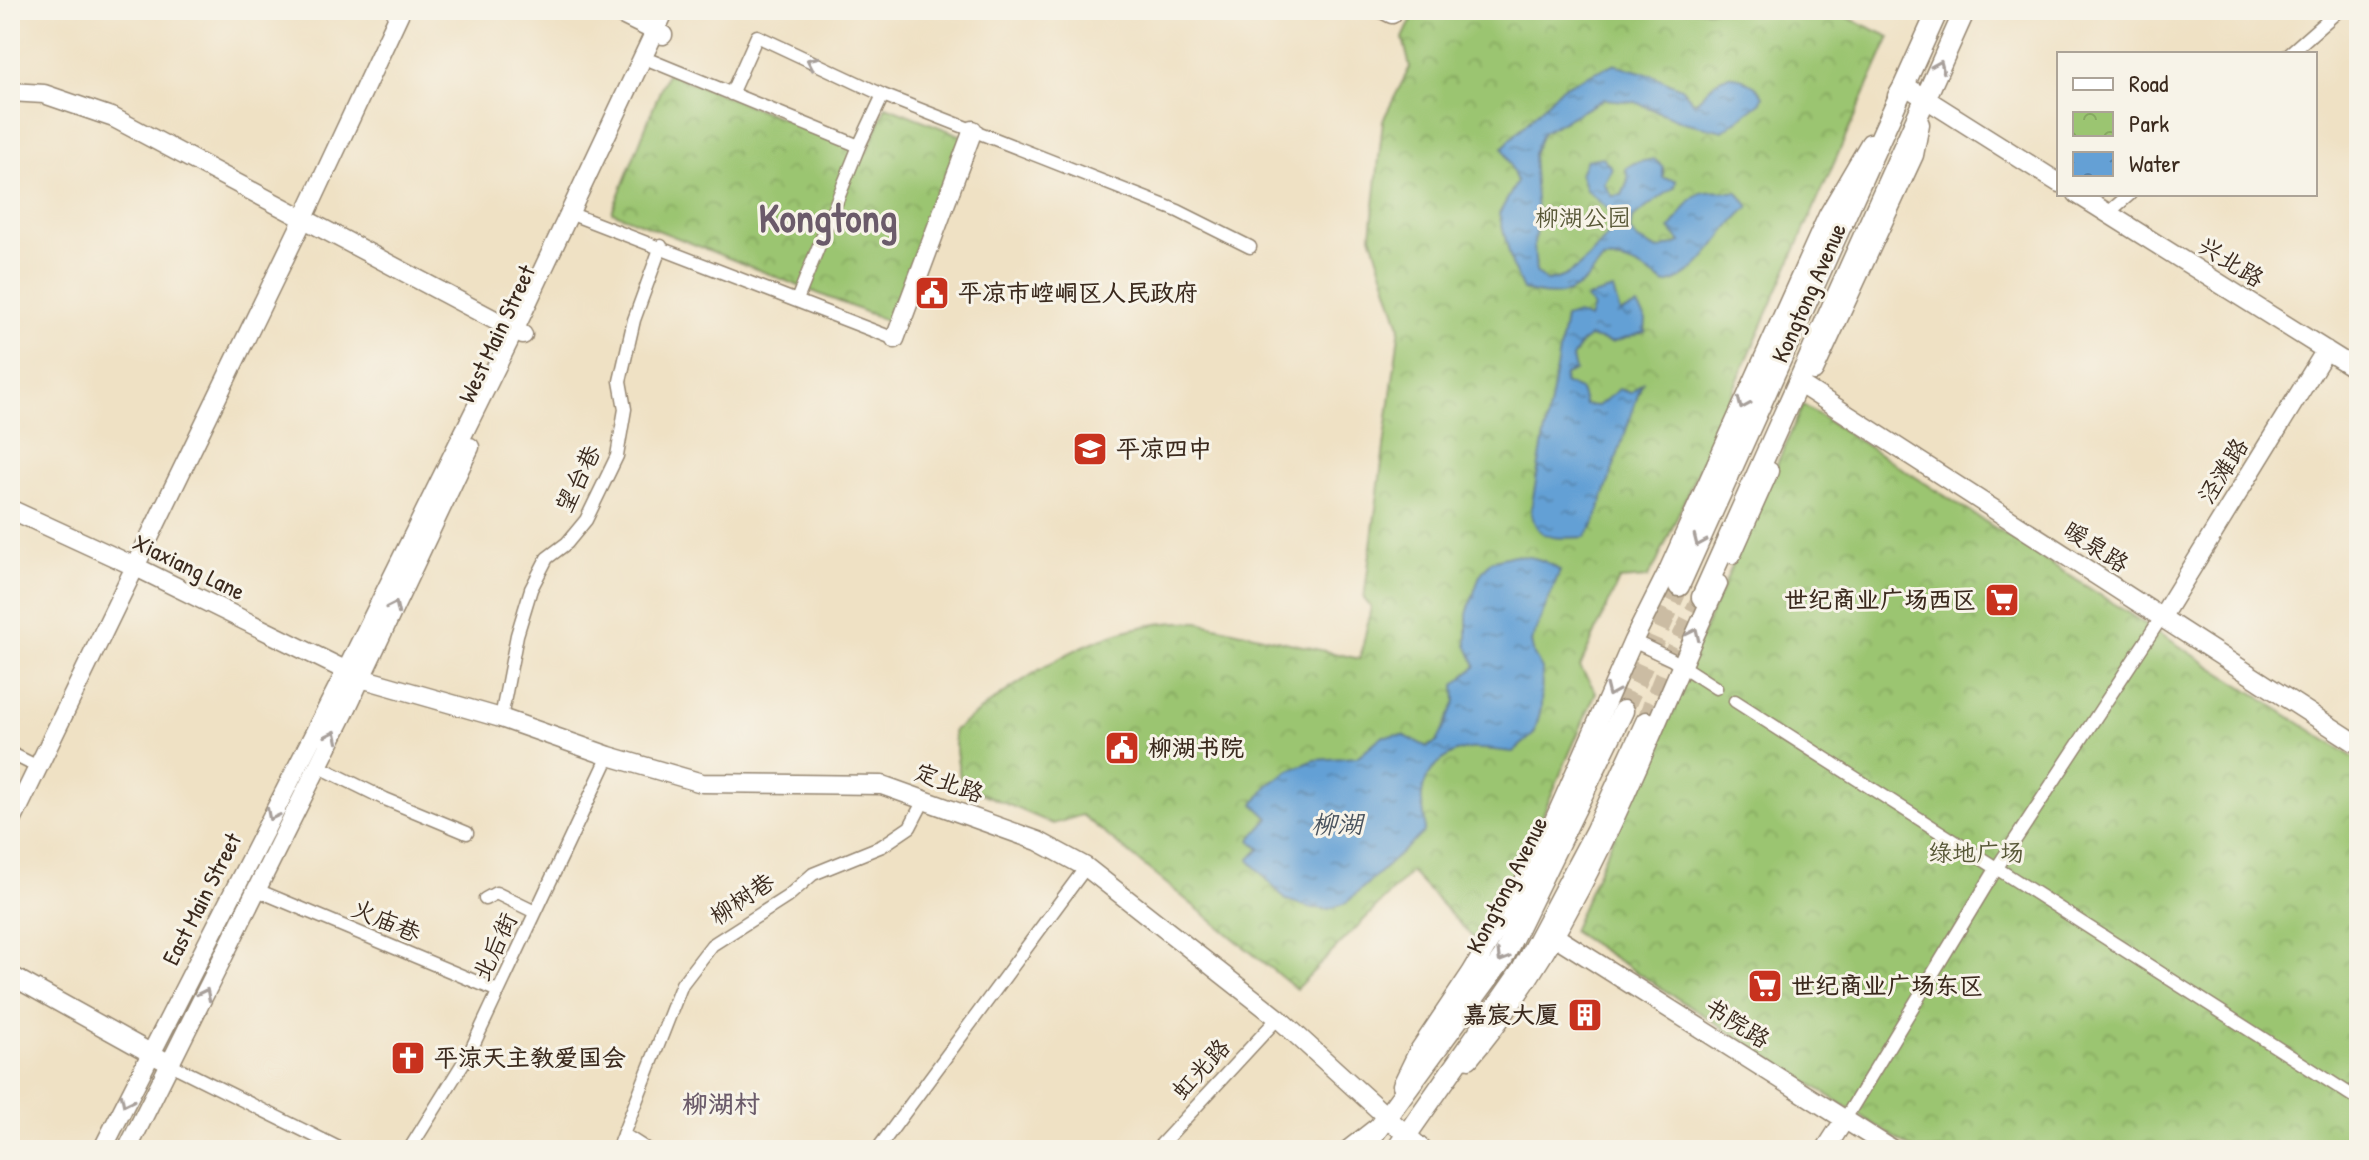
<svg xmlns="http://www.w3.org/2000/svg" width="2369" height="1160" viewBox="0 0 2369 1160" font-family="'Patrick Hand','LXGW WenKai TC',sans-serif">
<defs>
<pattern id="park-crowns" width="20" height="18" patternUnits="userSpaceOnUse" patternTransform="scale(2)"><rect width="20" height="18" fill="#9bc571"/><path d="M2 6a3 3 0 1 1 6 0M12 15a3 3 0 1 1 6 0" fill="none" stroke="#86a961"/></pattern>
<pattern id="water-ripples" width="26" height="14" patternUnits="userSpaceOnUse" patternTransform="scale(2)"><rect width="26" height="14" fill="#64a0d5"/><path d="M2 4q2-2 4 0t4 0M15 11q2-2 4 0t4 0" fill="none" stroke="#5483ac"/></pattern>
</defs>
<rect width="100%" height="100%" fill="#f7f3e8"/>
<filter id="ink" filterUnits="userSpaceOnUse"><feTurbulence type="fractalNoise" baseFrequency=".0125" numOctaves="2"/><feDisplacementMap in="SourceGraphic" scale="16" xChannelSelector="R" yChannelSelector="G"/><feConvolveMatrix kernelMatrix="1 2 1 2 8 2 1 2 1" color-interpolation-filters="sRGB"/></filter>
<filter id="wash" filterUnits="userSpaceOnUse"><feTurbulence type="fractalNoise" baseFrequency=".006" numOctaves="4" result="noise"/><feDisplacementMap in="SourceGraphic" scale="32" xChannelSelector="R" yChannelSelector="G"/><feGaussianBlur stdDeviation="1.8" result="paint"/><feColorMatrix in="noise" values="0 0 0 0 0 0 0 0 0 0 0 0 0 0 0 0 0 1.4 0 .05"/><feComposite in="paint" operator="in"/></filter>
<g filter="url(#wash)">
<rect width="100%" height="100%" fill="#efe1c4"/>
<path fill="url(#park-crowns)" stroke="#6b7848" stroke-width="2" d="M1416,10H1831L1890,37L1657,562L1647,578L1619,580L1580,667L1596,692L1534,835L1477,942L1411,872L1296,989L1082,815L1053,824L961,784L953,731C1027,675 1102,618 1198,622L1360,659L1371,607L1364,599L1400,326L1371,235L1383,120L1410,67L1403,38Z
M667,73L867,152L886,106L963,136L890,322L612,212Z
M1803,405L2359,761V1150H1914L1572,931Z"/>
<path fill="url(#water-ripples)" stroke="#50657a" stroke-width="2" d="M1613,64L1652,75L1681,88L1694,103C1710,90 1721,67 1743,79C1751,84 1758,87 1763,96L1761,102L1723,131L1683,122L1635,102L1604,99L1543,132L1533,154L1537,215L1534,245L1536,272L1546,281C1576,278 1593,252 1612,231L1609,210L1586,190L1580,173L1586,160L1602,157L1612,168L1604,184L1612,196L1622,195L1628,181L1626,168L1634,163L1654,159L1663,167V178L1676,180L1675,187L1632,218L1630,231L1638,240L1658,250L1681,242L1670,229C1699,191 1687,190 1738,192L1749,207C1720,229 1704,275 1666,284C1646,272 1627,257 1603,260C1578,293 1564,302 1523,290L1513,268L1499,214L1517,182L1503,147L1562,87Z
M1613,290L1620,313L1637,306L1646,320L1645,332L1611,343L1589,337L1581,343L1572,358L1575,371L1565,375L1564,383L1580,390L1585,405L1598,406L1619,389L1631,393L1642,383L1594,525L1585,537C1557,538 1535,543 1531,509L1565,318L1577,314L1589,319L1593,307L1586,298Z
M1514,555C1532,557 1546,559 1560,571L1531,642L1534,655L1542,669L1541,709L1534,734L1513,752C1499,751 1483,748 1469,749C1446,751 1424,772 1422,795C1420,809 1428,818 1424,832L1346,903L1329,909L1311,908L1286,900L1249,860L1260,849L1250,840L1269,818L1254,804L1268,785L1290,770L1315,760L1357,757L1382,736L1403,735L1427,747L1437,742L1456,701L1455,685L1476,666L1467,644V614L1480,575L1491,561Z"/>
</g>
<g filter="url(#ink)">
<g fill="none" stroke-linecap="round" stroke-linejoin="round">
<path stroke="#cbbca3" stroke-width="20" stroke-dasharray="20 10" stroke-linecap="butt" d="M1623,711L1679,586
M1646,722L1671,659L1702,597"/>
<g stroke="#958671" stroke-width="15">
<path id="street" d="M2289,54L2339,10
M652,61L859,146L883,95
M731,94L757,36L883,95L1178,211L1250,247
M569,213L895,339
M2108,213L2130,194
M797,300L859,146
M1633,641L1671,659L1716,688
M1735,701L2359,1100
M501,718L517,635L531,589L547,558L567,543L586,520L617,456L625,409L620,381L634,320L661,246
M10,753L38,767
M318,766L385,799L467,833
M257,890L498,991
M485,899L496,893L535,912
M170,1064L343,1150
M1845,1119L1996,869L2161,618
M623,1134L648,1150
M409,1150L470,1052L609,756
M617,1150L682,984L712,945L787,897L813,874L882,846L910,827L924,800
M877,1150L1086,867
M1156,1150L1278,1018
M1343,1150L1374,1126"/>
</g>
<g stroke="#958671" stroke-width="21">
<path id="secondary" d="M612,10L663,35
M1384,10L1392,14
M10,92L44,94L114,118L523,335
M1897,96L1904,85L2059,183
M2077,194L2359,371
M895,339L973,130
M1814,371L1914,155L1920,124
M1806,388L2359,745
M10,509L136,567L361,678L501,718L609,756L702,783L882,785L1038,841L1086,867L1278,1018L1423,1150
M1732,554L1769,471
M2161,618L2326,350
M10,825L303,220L401,10
M1556,937L1893,1150
M10,975L161,1059
M1469,1059C1586,920 1642,747 1718,584
M1402,1085L1418,1052L1471,973L1515,899L1552,825L1633,641L1667,573L1828,215L1870,143
M102,1150L346,671L514,331L665,10
M127,1150L343,716L470,447
M1825,1150L1845,1119"/>
</g>
<g stroke="#958671" stroke-width="23">
<path id="primary" d="M1679,586L1938,10
M1702,597L1965,10
M1362,1150L1503,958L1623,711
M1396,1150L1522,970L1595,832L1646,722"/>
</g>
<use href="#street" stroke="#fff" stroke-width="12"/>
<use href="#secondary" stroke="#fff" stroke-width="18"/>
<use href="#primary" stroke="#fff" stroke-width="20"/>
</g>
<defs><path id="oneway-chevron" d="M-2-3.5L2.5 0L-2 3.5" fill="none" stroke-width="1.6" stroke-linecap="round" stroke-linejoin="round" transform="scale(2)"/></defs>
<g stroke="#a79f9a">
<use href="#oneway-chevron" transform="translate(812 62) rotate(-155)"/>
<use href="#oneway-chevron" transform="translate(1939 66) rotate(-66)"/>
<use href="#oneway-chevron" transform="translate(1743 404) rotate(114)"/>
<use href="#oneway-chevron" transform="translate(1699 541) rotate(114)"/>
<use href="#oneway-chevron" transform="translate(394 607) rotate(-65)"/>
<use href="#oneway-chevron" transform="translate(1694 634) rotate(-65)"/>
<use href="#oneway-chevron" transform="translate(1611 691) rotate(114)"/>
<use href="#oneway-chevron" transform="translate(333 736) rotate(-64)"/>
<use href="#oneway-chevron" transform="translate(272 815) rotate(117)"/>
<use href="#oneway-chevron" transform="translate(1502 957) rotate(121)"/>
<use href="#oneway-chevron" transform="translate(205 994) rotate(-64)"/>
<use href="#oneway-chevron" transform="translate(126 1101) rotate(116)"/>
</g>
</g>
<defs>
<g id="civic-square" transform="scale(1.8)"><rect x="-9" y="-9" width="18" height="18" rx="4" fill="#c8321e" stroke="#f7f3e8"/><path d="M-.6-6.5H3V-4.5H.6V-3L4-1V1h2V6H-6V1h2V-1L-.6-3ZM-1.2 2.5V6h2.4V2.5Z" fill="#fff"/></g>
<g id="school-square" transform="scale(1.8)"><rect x="-9" y="-9" width="18" height="18" rx="4" fill="#c8321e" stroke="#f7f3e8"/><path d="M0-5L7-2L0 1L-7-2ZM-4 1L0 2.5L4 1V4Q0 6-4 4Z" fill="#fff"/></g>
<g id="supermarket-square" transform="scale(1.8)"><rect x="-9" y="-9" width="18" height="18" rx="4" fill="#c8321e" stroke="#f7f3e8"/><path d="M-6-5.5h2.5l.6 2H6L4.5 2H-2.5L-4.4-4H-6ZM-1.5 3.2a1.3 1.3 0 1 0 .1 0ZM3 3.2a1.3 1.3 0 1 0 .1 0Z" fill="#fff"/></g>
<g id="building-square" transform="scale(1.8)"><rect x="-9" y="-9" width="18" height="18" rx="4" fill="#c8321e" stroke="#f7f3e8"/><path d="M-4-6H4V6H1V3H-1V6H-4ZM-2.5-4.3h1.7v1.8h-1.7ZM.8-4.3h1.7v1.8H.8ZM-2.5-1h1.7V.8h-1.7ZM.8-1h1.7V.8H.8Z" fill="#fff"/></g>
<g id="church-square" transform="scale(1.8)"><rect x="-9" y="-9" width="18" height="18" rx="4" fill="#c8321e" stroke="#f7f3e8"/><path d="M-1.2-6h2.4v3.5h3.3v2.4h-3.3V6h-2.4V-.1h-3.3v-2.4h3.3Z" fill="#fff"/></g>
</defs>
<g fill-rule="evenodd">
<use href="#civic-square" x="932" y="293"/>
<use href="#school-square" x="1090" y="449"/>
<use href="#supermarket-square" x="2002" y="600"/>
<use href="#civic-square" x="1122" y="748"/>
<use href="#supermarket-square" x="1765" y="986"/>
<use href="#building-square" x="1585" y="1015"/>
<use href="#church-square" x="408" y="1058"/>
</g>
<g text-anchor="middle" stroke-width="6" stroke-linejoin="round" paint-order="stroke">
<g font-size="24" fill="#585837" stroke="#f7f3e8">
<text x="1583" y="226">柳湖公园</text>
<text x="1976" y="861">绿地广场</text>
</g>
<g font-size="24" fill="#3b2a1e" stroke="#f7f3e8">
<text transform="translate(2231 262) rotate(32)" y="8">兴北路</text>
<text transform="translate(1809 293) rotate(-66)" y="8">Kongtong Avenue</text>
<text transform="translate(497 334) rotate(-65)" y="8">West Main Street</text>
<text transform="translate(2223 471) rotate(-58)" y="8">泾滩路</text>
<text transform="translate(578 479) rotate(-64)" y="8">望台巷</text>
<text transform="translate(2096 547) rotate(33)" y="8">暖泉路</text>
<text transform="translate(189 567) rotate(26)" y="8">Xiaxiang Lane</text>
<text transform="translate(949 783) rotate(20)" y="8">定北路</text>
<text transform="translate(1507 885) rotate(-63)" y="8">Kongtong Avenue</text>
<text transform="translate(202 899) rotate(-63)" y="8">East Main Street</text>
<text transform="translate(742 899) rotate(-34)" y="8">柳树巷</text>
<text transform="translate(386 921) rotate(23)" y="8">火庙巷</text>
<text transform="translate(495 947) rotate(-65)" y="8">北后街</text>
<text transform="translate(1737 1023) rotate(32)" y="8">书院路</text>
<text transform="translate(1201 1069) rotate(-47)" y="8">虹光路</text>
</g>
<g font-size="24" font-weight="bold" fill="#3b2a1e" stroke="#f7f3e8" text-anchor="start">
<text x="958" y="301">平凉市崆峒区人民政府</text>
<text x="1116" y="457">平凉四中</text>
<text x="1976" y="608" text-anchor="end">世纪商业广场西区</text>
<text x="1148" y="756">柳湖书院</text>
<text x="1791" y="994">世纪商业广场东区</text>
<text x="1559" y="1023" text-anchor="end">嘉宸大厦</text>
<text x="434" y="1066">平涼天主教爱国会</text>
</g>
<g font-size="26" font-style="italic" fill="#49535e" stroke="#f7f3e8">
<text x="1337" y="833">柳湖</text>
</g>
<g font-size="26" font-weight="bold" fill="#6b5b6a" stroke="#f7f3e8">
<text x="721" y="1113">柳湖村</text>
</g>
<g font-size="40" font-weight="bold" fill="#6b5b6a" stroke="#f7f3e8">
<text x="828" y="232">Kongtong</text>
</g>
</g>
<rect width="2369" height="1160" fill="none" stroke="#f7f3e8" stroke-width="40"/>
<rect x="2057" y="52" width="260" height="144" fill="#f7f3e8" stroke="#aca397" stroke-width="2"/>
<rect x="2073" y="78" width="40" height="12" fill="#ffffff" stroke="#aca397" stroke-width="2"/>
<text x="2129" y="92" font-size="24" fill="#3b2a1e">Road</text>
<rect x="2073" y="112" width="40" height="24" fill="url(#park-crowns)" stroke="#aca397" stroke-width="2"/>
<text x="2129" y="132" font-size="24" fill="#3b2a1e">Park</text>
<rect x="2073" y="152" width="40" height="24" fill="url(#water-ripples)" stroke="#aca397" stroke-width="2"/>
<text x="2129" y="172" font-size="24" fill="#3b2a1e">Water</text>
</svg>
